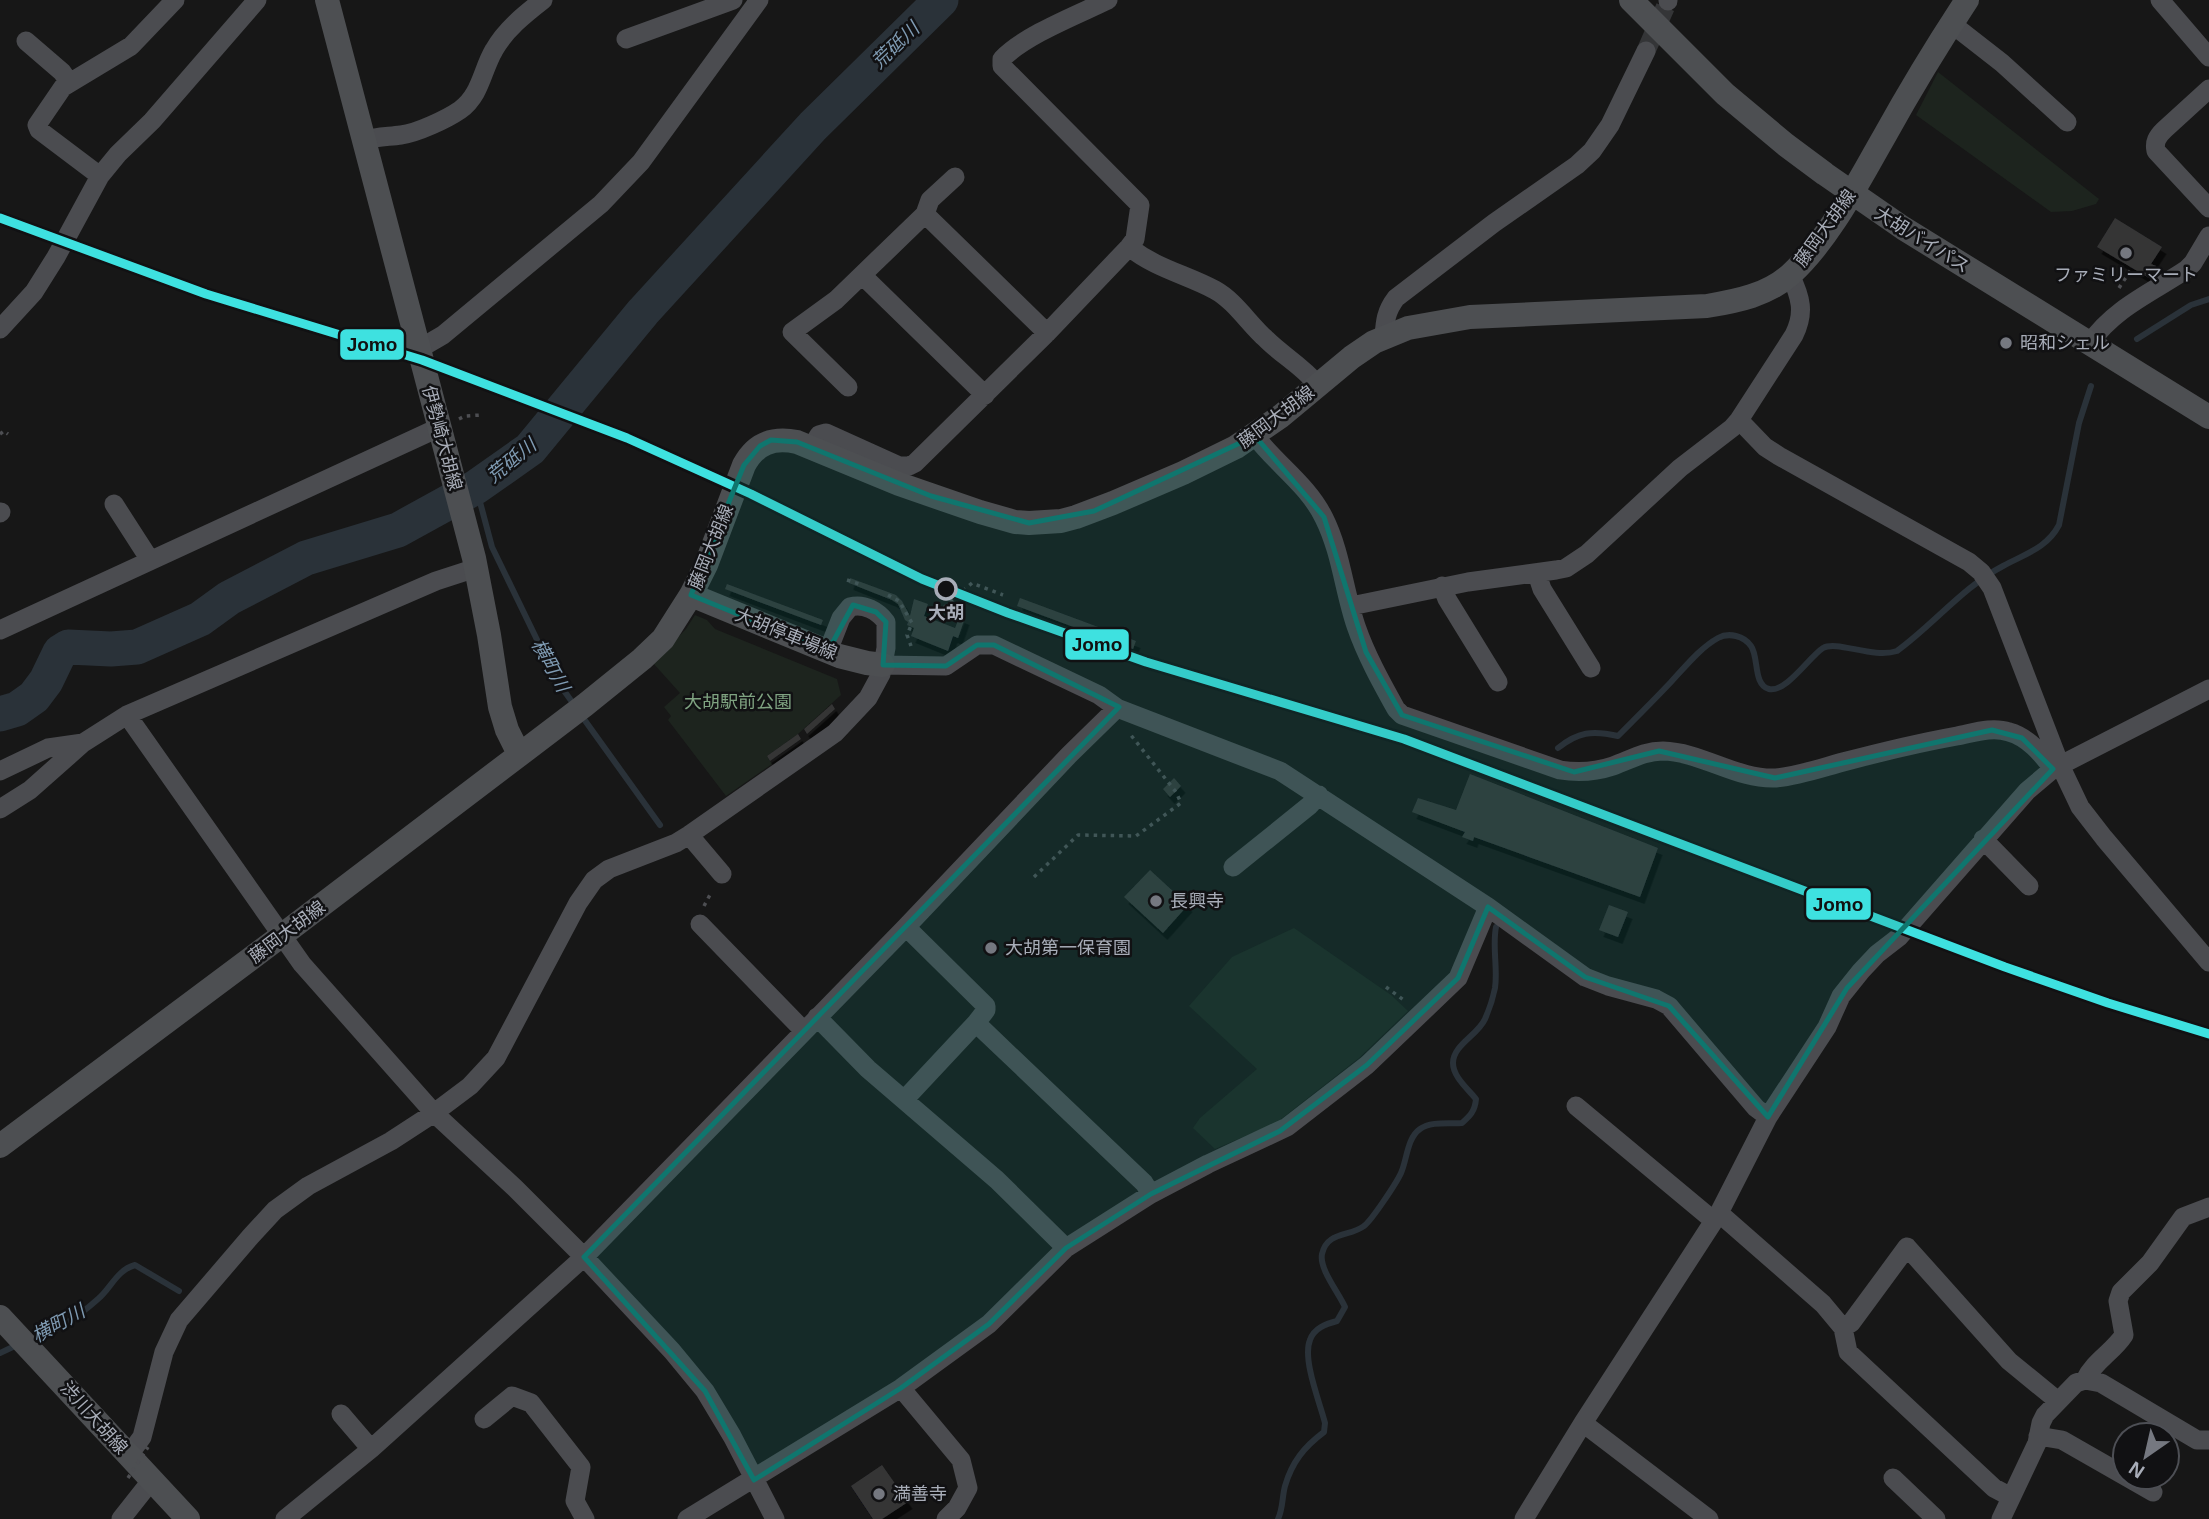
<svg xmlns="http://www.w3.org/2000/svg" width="2209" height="1519" viewBox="0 0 2209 1519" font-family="Helvetica,'Noto Sans JP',sans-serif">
<defs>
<filter id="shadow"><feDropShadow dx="4.5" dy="7" stdDeviation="0" flood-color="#0009"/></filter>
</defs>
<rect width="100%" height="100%" fill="#171717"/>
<path fill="#1d241e" d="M1938,72L2099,199L2096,204L2072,211L2051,212L1916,115Z
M695,615L707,620L715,629L837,679L841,695L798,734L767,756L772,764L726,796L668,720L671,716L664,707L680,693L653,663L686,629Z
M1294,928L1391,995L1408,1011L1359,1058L1276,1123L1215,1149L1193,1128L1200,1118L1257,1069L1189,1006L1232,957Z"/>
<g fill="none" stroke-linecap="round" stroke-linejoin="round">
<path stroke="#2a3239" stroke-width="6" d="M2137,339L2191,305L2209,299
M476,487L492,547L557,681L575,706
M581,715L660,825
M1558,748C1578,732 1592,730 1618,736C1636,718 1654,700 1671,682C1685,667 1700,648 1718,638C1729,632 1744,636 1751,646C1759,657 1753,685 1769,689C1786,693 1809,657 1823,648C1837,640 1873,659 1897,651C1933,625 1963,587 2003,566C2025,554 2047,548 2059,525L2079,423L2091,386
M31,1340C55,1332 79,1316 98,1299C111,1288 117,1270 135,1265L179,1291
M0,1353L17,1345
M1278,1519C1283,1509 1282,1497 1285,1486C1292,1462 1304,1447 1324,1432L1325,1423C1320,1403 1302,1359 1310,1340C1314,1328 1326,1324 1337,1321L1345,1307C1339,1293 1319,1269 1322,1254C1327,1231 1350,1237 1364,1226C1372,1220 1397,1182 1401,1173C1407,1160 1407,1138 1420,1129C1431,1121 1449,1124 1462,1123C1470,1116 1475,1111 1476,1099C1468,1089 1453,1077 1453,1063C1453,1045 1478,1035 1485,1019C1489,1010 1493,998 1495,988C1498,968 1492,947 1496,927"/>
<path stroke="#2a3239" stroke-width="35" d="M0,714L17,709L34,697L46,681L60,652L68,647L111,649L137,647L200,619L229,598L306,558L398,530L476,487L530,449L643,312L813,126L941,0"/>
</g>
<path fill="#353536" filter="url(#shadow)" d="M2115,218L2162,247L2151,264L2156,266L2149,278L2097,247Z
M850,578L896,595L902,601L910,616L914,599L928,604L924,616L955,628L960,616L965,618L958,638L953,636L948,651L911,636L914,628L907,625L908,622L905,620L898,604L892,600L849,583Z
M727,584L823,620L821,625L725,589Z
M1020,598L1136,641L1133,649L1017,606Z
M832,704L835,709L807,734L804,729Z
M798,734L801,739L770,761L767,756Z
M1470,774L1658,848L1640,897L1474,837L1473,841L1462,837L1465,832L1412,812L1418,798L1456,810Z
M1174,778L1181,786L1170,797L1163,789Z
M1150,870L1188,905L1163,933L1124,897Z
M1609,905L1628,912L1618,937L1599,930Z
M882,1465L908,1502L882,1519H873L851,1486Z"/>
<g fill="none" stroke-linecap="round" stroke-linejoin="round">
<path stroke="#343537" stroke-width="19" stroke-dasharray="19 10" stroke-linecap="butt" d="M1646,51L1668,1"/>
<path stroke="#4d4e52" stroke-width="3.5" stroke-dasharray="3.5 5" stroke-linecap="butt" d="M2119,288L2132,268
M459,419L465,416L481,415
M0,434L4,431L8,434
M847,580L862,585
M888,595L899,601L912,623L907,635L911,646
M931,619L972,583L1003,595
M1034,877L1078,835L1136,836L1181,803L1176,792L1130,734
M704,906L712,891
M1386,987L1405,1001"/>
<path stroke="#4b4c50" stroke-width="19" d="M2160,0L2209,57
M1668,1V0
M1952,24L2002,63L2067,122
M626,39L733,0
M26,41L62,72L69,82
M2209,89L2164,130C2157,137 2154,142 2156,151L2209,208
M364,141C377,136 388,137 401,135C417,133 447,119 460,110C481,95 482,70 494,50C505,30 525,14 543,0
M100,176L39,130L37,125L63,87L131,46L175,0
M925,214L1047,333
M1129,247C1157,269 1185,274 1215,290C1235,301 1249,324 1266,339C1283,356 1301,365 1318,385
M863,276L985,395
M0,329L34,292L56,257L100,176L118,154L152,121L257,0
M1384,337C1385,321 1386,311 1396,298L1494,223L1577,165L1592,151L1610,125L1646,51
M2090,343C2114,308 2153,292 2187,269L2193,263L2209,236
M419,349L443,335L601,204L641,162L759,0
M848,387L792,332L836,300L925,214L930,200L955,177
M1739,420L1765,447L1779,456L1969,562L1981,572L1992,588L2060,765L2080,807L2104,838L2209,962
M1255,436C1277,465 1308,485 1324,518C1341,552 1344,591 1356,626C1366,655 1381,682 1396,709L1402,715L1560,770C1578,773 1595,772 1613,766C1630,760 1644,751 1663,751C1702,752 1737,780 1776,778C1798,776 1821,768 1843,762C1881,752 1918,743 1957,736C1973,733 1992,726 2009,732C2028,737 2042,754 2053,769
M811,448L819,435L826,433L899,466H909L915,463L1047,333L1129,247L1135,239L1140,205L1002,66V59C1025,35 1077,15 1108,0
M114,504L150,560
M0,513L1,512
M1537,574L1542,589L1591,668
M1442,586L1447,599L1498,682
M1351,606L1468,582L1556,570L1566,568L1587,554L1680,468L1732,428L1739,420L1794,335C1805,313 1801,297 1790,275
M0,630L438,428
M883,665L946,666L977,645H994L1099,695L1117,708L1280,771L1488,907L1585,977L1608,986L1656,999L1669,1006L1756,1108L1768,1117
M127,715L302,964L434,1113L515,1188L584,1257L672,1351L705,1391L732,1436L775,1519
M0,771L48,748L83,743
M0,809L30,790L83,743L127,715L436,581L476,568
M689,835L722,874
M1983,839L2029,886
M1233,867L1310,805L1319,795
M700,924L803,1030
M817,1017L868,1069L997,1180L1066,1248
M976,1023L1144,1183L1151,1194
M904,1100L976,1023L986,1010V1006L906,927
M1576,1106L1714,1221
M1719,1213L1823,1304L1843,1328L1848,1352L1994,1488L2011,1497
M1843,1328L1851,1323L1907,1247L2009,1361L2058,1401
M2085,1380C2094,1361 2113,1352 2124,1335L2118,1301L2121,1292L2150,1263L2183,1217L2209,1207
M901,1388L961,1460L968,1488L957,1508L946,1519
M341,1414L371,1449
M484,1419L512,1396L531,1403L581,1467L575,1501L585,1519
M1583,1423L1709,1519
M2038,1436L2062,1440L2153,1492
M128,1456L142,1437L164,1352L179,1320L251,1236L275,1210L308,1186L391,1141L434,1113L470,1086L496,1058L578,903L594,880L609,869L676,843L689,835L835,733L868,698L881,674L886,648V622C878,611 864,603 850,607L841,618L828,651
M1893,1478L1936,1519
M121,1519L151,1481
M285,1519L371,1449L584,1257L906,927L1069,755L1117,708
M687,1519L901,1388L989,1324L1066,1248L1151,1194L1208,1164L1287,1127L1367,1065L1458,978L1488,907
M1524,1519L1583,1423L1719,1213L1768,1117L1827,1027L1841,996L1861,971L1877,954L1899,937L2027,791L2053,769L2209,689
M2001,1519L2037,1443L2041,1423L2045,1415L2076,1383L2085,1380L2101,1383L2197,1440H2209"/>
<path stroke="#4d4f52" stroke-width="24" d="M327,0L474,558L489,635L500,707L507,730L519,754
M1631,0L1725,94L1786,145L1825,174L1903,228L2209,417
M691,595L839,656L867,663L883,665
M0,1146L281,936L585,705L642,659L663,639L691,595L706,565L744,465C756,443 773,437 797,442L899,484L980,512L1015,522L1029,523L1061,521L1076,517L1113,503L1183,473L1236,447L1281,416L1352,357L1374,342L1408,328L1470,317L1707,306C1737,301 1768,295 1791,274C1830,238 1858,182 1884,137C1910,90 1938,44 1967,0
M0,1317L188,1519"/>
<path stroke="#4d4e52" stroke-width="3.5" stroke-dasharray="3.5 5" stroke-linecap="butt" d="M128,1478L148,1447"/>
<g stroke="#111113" stroke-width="14">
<path id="rail-1" d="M0,218L206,294L422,360L627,438L751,494L922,579L1008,613L1146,662L1404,739L2005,967L2108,1003L2209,1034"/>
</g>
<use href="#rail-1" stroke="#3ee1e0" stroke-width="9"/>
</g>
<path fill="#0f766e" fill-opacity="0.2" stroke="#0f766e" stroke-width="5" stroke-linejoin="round" d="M1255,436L1324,517L1366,652L1402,715L1574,772L1659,751L1775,778L1992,730L2022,738L2053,769L1847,988L1768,1117L1669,1006L1585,977L1488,907L1458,978L1367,1065L1280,1131L1151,1194L1066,1248L989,1324L901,1388L754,1480L705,1391L584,1257L1119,707L994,645H977L946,666L883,665L886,622L876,612L853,605L828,651L691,595L744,465L760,446L771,440L797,442L931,496L1029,523L1094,511Z"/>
<g fill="#757880" stroke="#111113" stroke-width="2.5">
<circle cx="2126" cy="253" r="7"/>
<circle cx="2006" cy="343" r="7"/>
<circle cx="1156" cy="901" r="7"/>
<circle cx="991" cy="948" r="7"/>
<circle cx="879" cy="1494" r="7"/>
</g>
<circle fill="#111113" stroke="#a8adb8" stroke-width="3.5" cx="946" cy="589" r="10"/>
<g text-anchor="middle" stroke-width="5" stroke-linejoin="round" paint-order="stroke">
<g font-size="18" fill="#a8adb8" stroke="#111113">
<text transform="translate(1825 228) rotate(-54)" y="6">藤岡大胡線</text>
<text transform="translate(1922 240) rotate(32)" y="6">大胡バイパス</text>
<text transform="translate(1276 417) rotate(-37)" y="6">藤岡大胡線</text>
<text transform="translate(442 438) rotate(75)" y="6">伊勢崎大胡線</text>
<text transform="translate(711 547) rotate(-68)" y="6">藤岡大胡線</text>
<text transform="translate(786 634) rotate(22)" y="6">大胡停車場線</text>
<text transform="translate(287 932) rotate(-37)" y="6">藤岡大胡線</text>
<text transform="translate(94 1418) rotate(48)" y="6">渋川大胡線</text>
</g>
<g font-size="18" fill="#a8adb8" stroke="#111113" text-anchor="start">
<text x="2126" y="281" text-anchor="middle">ファミリーマート</text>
<text x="2020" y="349">昭和シェル</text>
<text x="1170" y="907">長興寺</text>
<text x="1005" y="954">大胡第一保育園</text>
<text x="893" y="1500">満善寺</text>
</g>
<g font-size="18" font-weight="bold" fill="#a8adb8" stroke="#111113">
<text x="946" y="619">大胡</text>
</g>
<g font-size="18" fill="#7fa381" stroke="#111113">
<text x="738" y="708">大胡駅前公園</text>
</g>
<g font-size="19" font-style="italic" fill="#7f9bb3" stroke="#111113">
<text transform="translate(895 45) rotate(-44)" y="7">荒砥川</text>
<text transform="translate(511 460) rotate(-39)" y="7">荒砥川</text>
<text transform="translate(551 665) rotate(61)" y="7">横町川</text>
<text transform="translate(58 1323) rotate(-29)" y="7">横町川</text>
</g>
</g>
<g stroke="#111113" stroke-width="2.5">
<rect x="339" y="328" width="66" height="33" rx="7" fill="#3ee1e0"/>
<rect x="1064" y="628" width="66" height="33" rx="7" fill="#3ee1e0"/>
<rect x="1805" y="887" width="67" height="34" rx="7" fill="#3ee1e0"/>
</g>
<g font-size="19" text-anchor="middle" font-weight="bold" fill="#111">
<text x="372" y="351">Jomo</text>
<text x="1097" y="651">Jomo</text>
<text x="1838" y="911">Jomo</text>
</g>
<g transform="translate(2146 1456) rotate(214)"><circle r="33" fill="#111113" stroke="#4d4f55" stroke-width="2"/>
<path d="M0-5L12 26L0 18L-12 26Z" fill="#757880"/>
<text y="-10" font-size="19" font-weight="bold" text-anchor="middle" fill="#a8adb8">N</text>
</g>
</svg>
